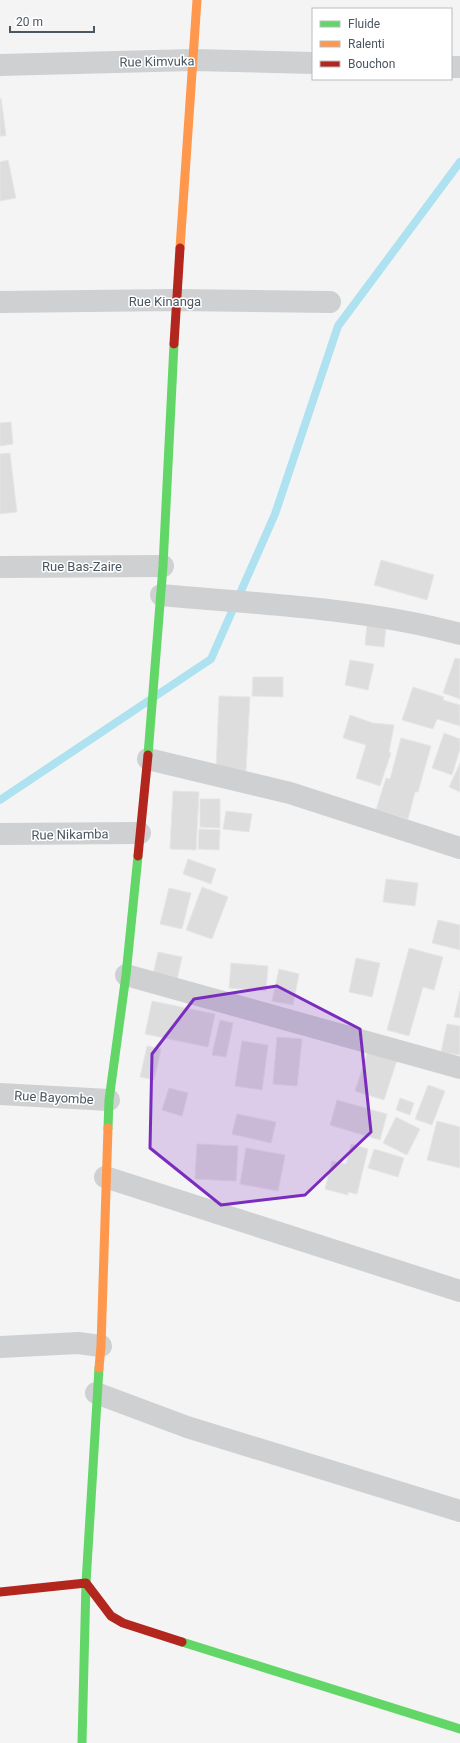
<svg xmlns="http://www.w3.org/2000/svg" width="460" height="1743" viewBox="0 0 460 1743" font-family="Roboto,sans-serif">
<rect width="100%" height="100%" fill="#f4f4f4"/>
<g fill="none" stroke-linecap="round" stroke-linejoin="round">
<path stroke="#aee2f0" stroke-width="8" d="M0,800L211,659L275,514L338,326L460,162"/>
</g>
<path fill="#ddddde" stroke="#e5e6e7" d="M1,98L6,136H0V99Z
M8,160L16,198L0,201V162Z
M11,422L13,444L0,446V423Z
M10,453L17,512L0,514V454Z
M381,560L434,575L427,600L374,585Z
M367,625L386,627L384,647L365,645Z
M455,658L460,659V699L443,693Z
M350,660L374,664L368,690L345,685Z
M253,677H283V697L252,696Z
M413,687L444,697L443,700L460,705V726L437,719L433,729L402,720Z
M219,696L250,697L246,771L216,770Z
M350,715L373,723L394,725L389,752L391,753L380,786L356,778L366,745L343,738Z
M444,733L460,739V749L452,775L432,768Z
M401,738L431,746L418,792H415L408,819L376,810L386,778L390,779Z
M460,763V792L449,787Z
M173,791L199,792L196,850L170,849Z
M200,799H220V828L200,827Z
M226,811L252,814L249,832L223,829Z
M199,829L220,830L219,850L198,849Z
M188,859L216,869L211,884L183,874Z
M386,879L418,883L415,906L383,902Z
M202,887L228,897L212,939L186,930Z
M169,888L191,893L182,929L160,924Z
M438,920L460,925V950L432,943Z
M409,948L443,957L434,990L423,987L409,1036L387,1030Z
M158,952L182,957L177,980L153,975Z
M356,958L380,963L372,997L349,992Z
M231,963L268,966L266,991L229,988Z
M279,969L299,974L293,1005L272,1001Z
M460,991V1018L454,1017Z
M152,1001L215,1014L208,1047L145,1034Z
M220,1020L233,1023L226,1057L212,1055Z
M447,1024L460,1026V1055L441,1052Z
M277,1037L302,1039L297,1086L273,1084Z
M242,1041L268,1045L262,1090L235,1086Z
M147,1046L161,1049L154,1080L140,1077Z
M368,1051L397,1060L384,1100L355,1091Z
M428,1085L445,1091L432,1125L415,1119Z
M169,1088L188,1093L182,1116L162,1110Z
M400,1098L414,1103L410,1115L396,1110Z
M337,1100L387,1114L380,1140L330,1125Z
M237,1114L276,1122L271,1143L232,1134Z
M396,1117L420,1129L407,1155L383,1143Z
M437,1121L460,1127V1168L427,1160Z
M197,1144L238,1146L236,1181L195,1179Z
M351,1144L368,1149L357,1194L348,1192V1195L325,1189L332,1161L346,1164Z
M246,1148L285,1155L278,1191L240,1184Z
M374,1149L404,1158L398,1177L368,1168Z"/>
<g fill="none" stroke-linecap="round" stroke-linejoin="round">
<path stroke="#ced0d2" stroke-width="22" d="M0,65L193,60L313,63
M451,67H460
M0,302L176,300L330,302
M0,567L163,566
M161,595C259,604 365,608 460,634
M148,759L290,793L460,848
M0,834L140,833
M126,975L460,1068
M0,1094L109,1100
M105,1177L460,1291
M0,1347L78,1343L101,1346
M96,1393L187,1427L460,1511"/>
<path stroke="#63d668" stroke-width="9" d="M148,755L163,566L174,344
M108,1128L109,1100L126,975L138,856
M182,1642L460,1729
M82,1743L86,1583L99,1368"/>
<path stroke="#ff974d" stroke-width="9" d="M180,248L197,0
M99,1368L101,1346L108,1128"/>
<path stroke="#b3261e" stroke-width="9" d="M174,344L180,248
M138,856L148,755
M0,1592L86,1583L111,1616L123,1623L182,1642"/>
</g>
<path fill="#7b2cbf" fill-opacity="0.2" stroke="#7b2cbf" stroke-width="3" stroke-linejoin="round" d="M277,986L360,1029L371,1132L305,1195L221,1205L150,1148L152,1054L194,999Z"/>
<g text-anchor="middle" stroke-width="3" stroke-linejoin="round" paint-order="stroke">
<g font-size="13" fill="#4a5661" stroke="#fff">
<text transform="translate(157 61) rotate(-1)" y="5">Rue Kimvuka</text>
<text x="165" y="306">Rue Kinanga</text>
<text x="82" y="571">Rue Bas-Zaire</text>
<text transform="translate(70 834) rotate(-1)" y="5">Rue Nikamba</text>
<text transform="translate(54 1097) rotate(3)" y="5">Rue Bayombe</text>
</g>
</g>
<rect x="312" y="8" width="140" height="72" fill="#ffffff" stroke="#b7bbc0"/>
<rect x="320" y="21" width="20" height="6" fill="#63d668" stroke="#b7bbc0"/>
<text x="348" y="28" font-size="12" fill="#4a5661">Fluide</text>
<rect x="320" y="41" width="20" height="6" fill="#ff974d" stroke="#b7bbc0"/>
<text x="348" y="48" font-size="12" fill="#4a5661">Ralenti</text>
<rect x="320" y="61" width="20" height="6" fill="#b3261e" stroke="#b7bbc0"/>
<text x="348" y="68" font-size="12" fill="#4a5661">Bouchon</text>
<path d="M10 26v6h84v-6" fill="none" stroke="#4a5661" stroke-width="2"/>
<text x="16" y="26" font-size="12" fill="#4a5661" stroke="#ffffff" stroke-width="3" paint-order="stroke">20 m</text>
</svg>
